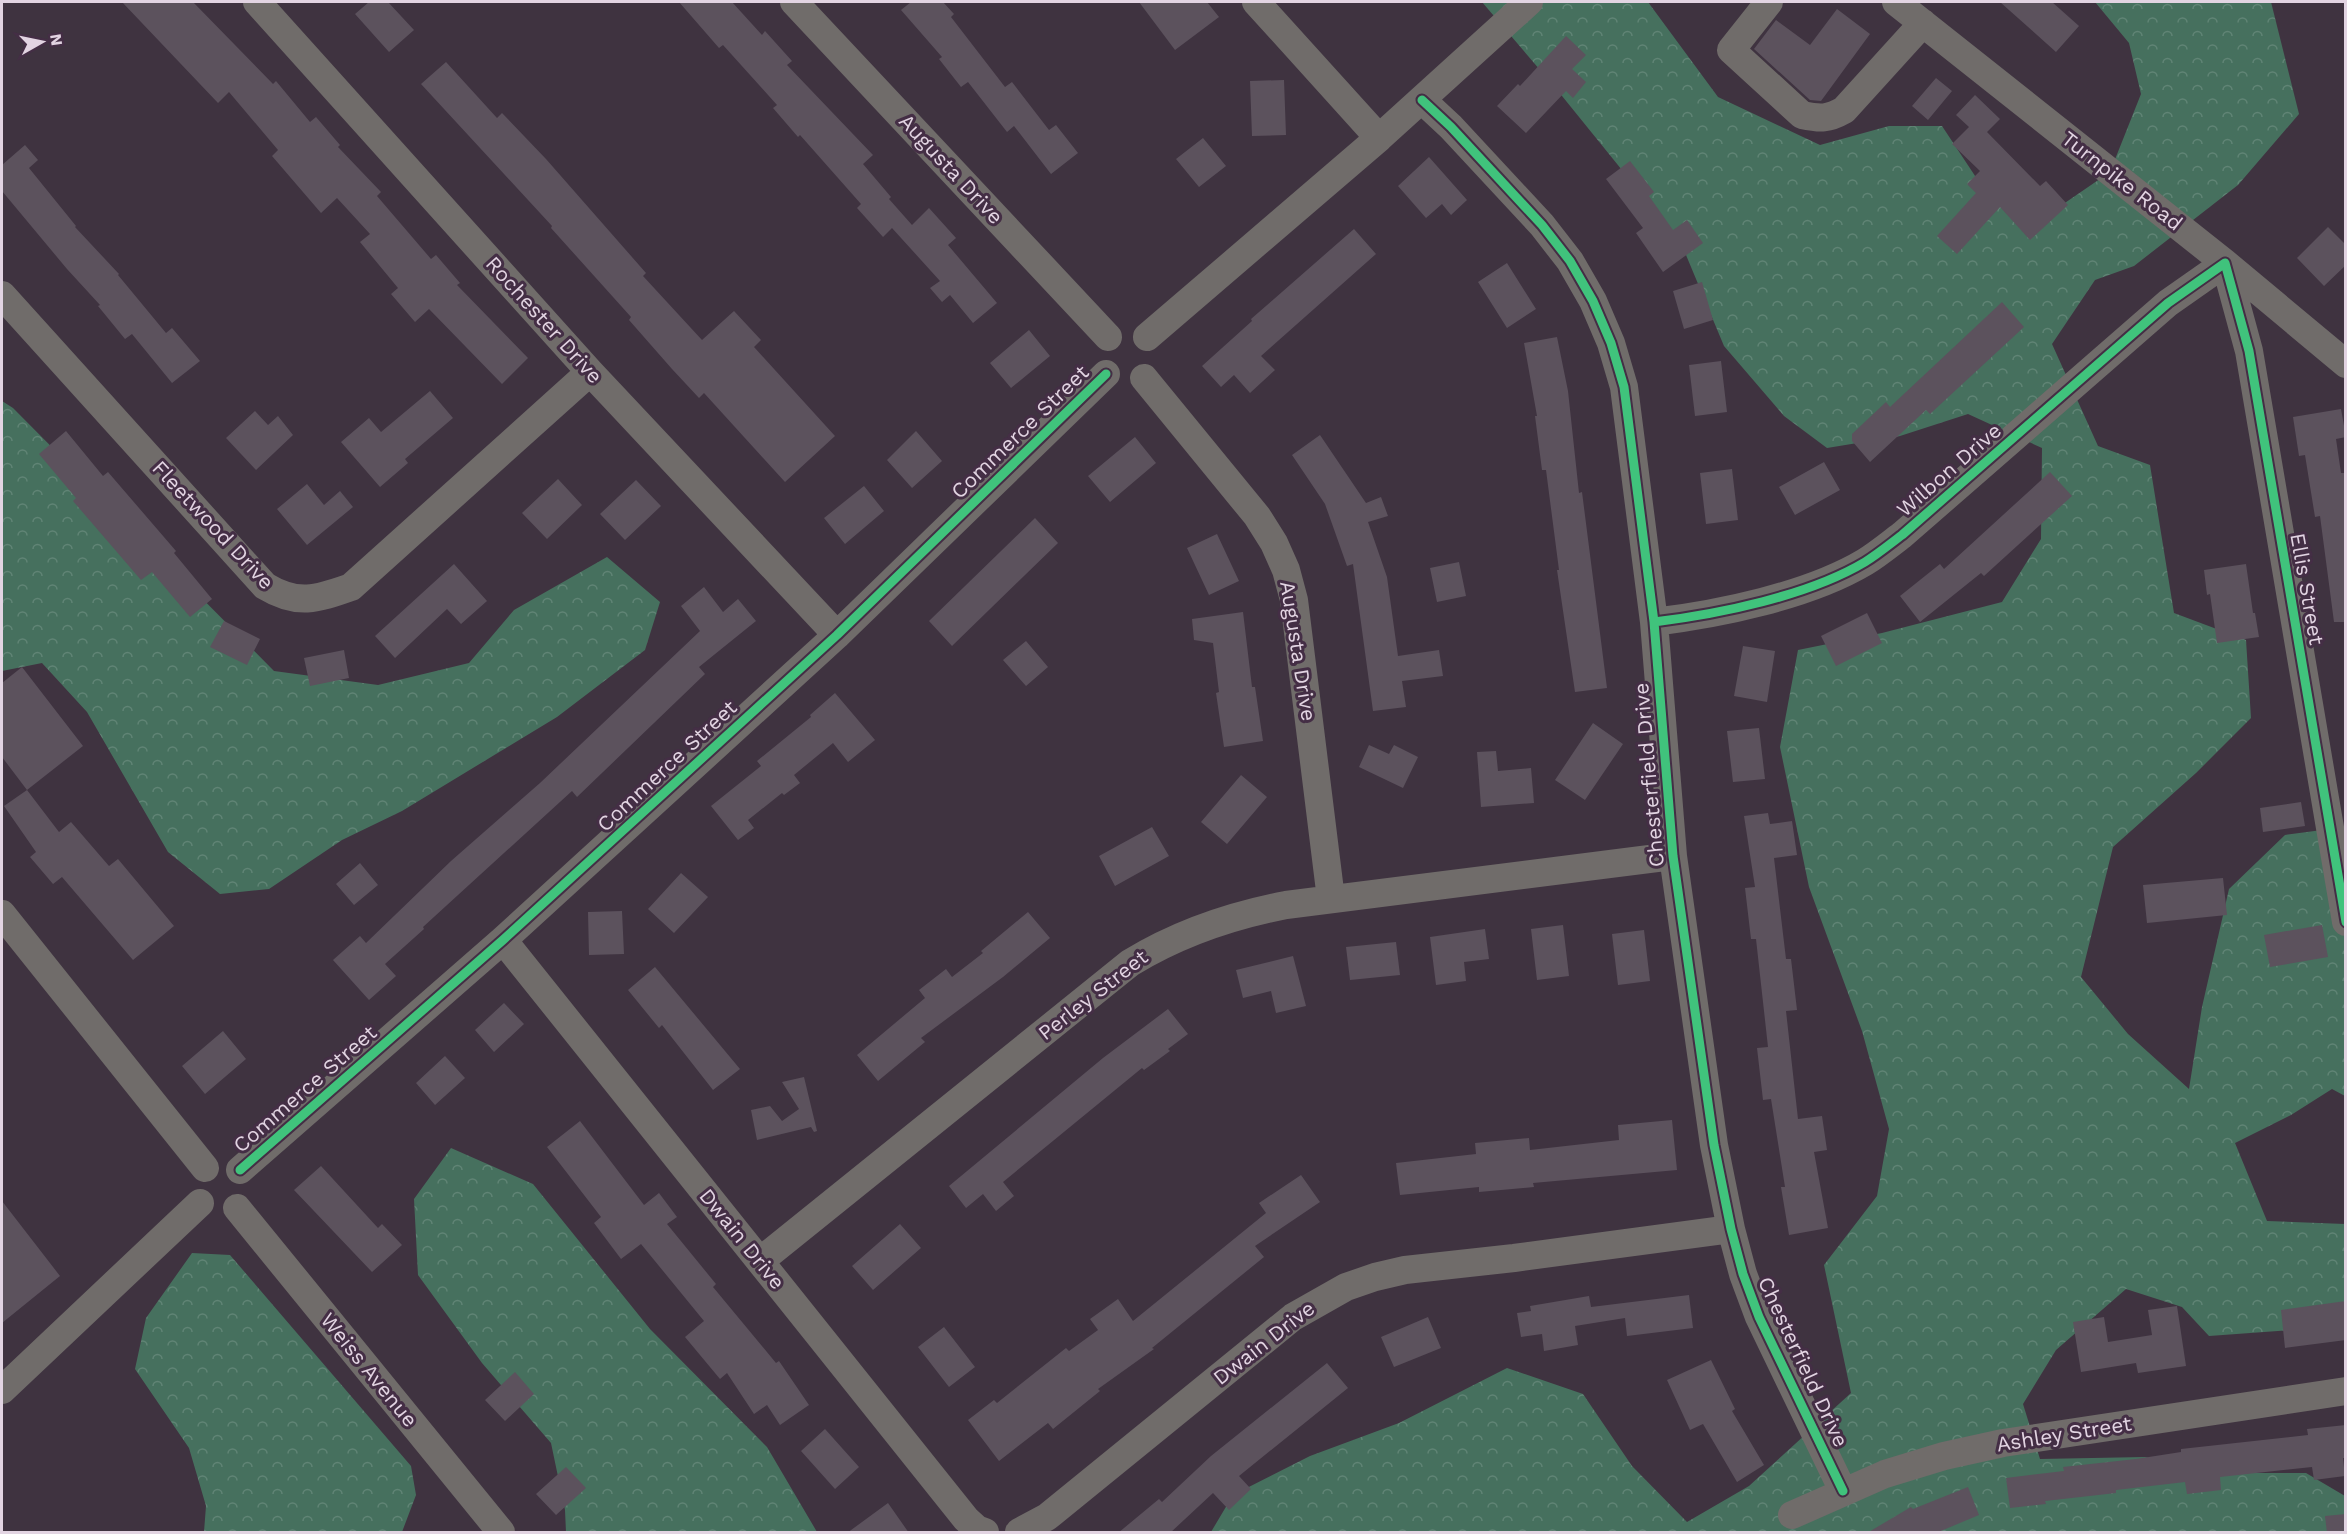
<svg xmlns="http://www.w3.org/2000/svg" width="2347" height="1534" viewBox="0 0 2347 1534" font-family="'Work Sans',sans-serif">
<defs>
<pattern id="forest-crowns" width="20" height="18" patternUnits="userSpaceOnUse" patternTransform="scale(1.5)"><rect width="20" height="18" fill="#46705e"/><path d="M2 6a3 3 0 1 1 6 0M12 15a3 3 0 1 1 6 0" fill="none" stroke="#608475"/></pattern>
</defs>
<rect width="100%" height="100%" fill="#3f3340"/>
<path fill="url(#forest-crowns)" d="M1482,2H1648L1718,97L1820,145L1889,126H1942L1987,194L2040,220L2110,172L2141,94L2129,43L2095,2H2271L2299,114L2238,185L2134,266L2095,280L2052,344L2098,446L2150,465L2174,613L2246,640L2251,718L2196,773L2113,847L2081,977L2128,1034L2189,1089L2202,1007L2229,889L2285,835L2345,827V1096L2332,1089L2291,1115L2235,1143L2267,1221L2345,1224V1326L2209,1336L2182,1307L2126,1289L2056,1350L2023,1404L2040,1459L2145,1457L2184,1466L2257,1473H2306L2345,1496V1532H1211L1233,1495L1310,1456L1399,1423L1507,1368L1583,1394L1632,1466L1687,1522L1749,1486L1851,1393L1824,1265L1877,1196L1889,1129L1862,1031L1809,887L1780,747L1798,650L1882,633L2002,602L2041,539L2042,448L1968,414L1900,436L1827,448L1784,416L1724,346L1681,243L1558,91Z
M2,401L13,408L274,671L378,685L469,663L514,610L607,557L660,602L645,650L557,717L402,811L342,840L269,889L220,894L168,852L87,712L42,663L2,671Z
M451,1148L533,1184L650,1329L767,1447L817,1532H566L565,1510L551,1443L482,1363L418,1275L414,1199Z
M192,1253L230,1255L411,1466L416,1495L402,1532H204L206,1506L189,1448L135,1369L146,1318Z"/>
<path fill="#5c525d" d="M122,2H193L273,84L276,81L310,122L316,117L340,145L338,147L381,192L377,196L431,259L436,255L460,283L457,285L528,358L502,384L429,309L415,322L391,294L398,288L360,242L370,234L337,198L321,213L272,156L278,150L229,92L218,103Z
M369,2H388L414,30L389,52L355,14Z
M679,2H732L762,35L765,31L792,61L787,65L873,155L863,164L891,197L889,199L912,225L929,208L956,238L948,245L997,303L973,323L950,295L942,302L930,288L940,281L892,228L883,237L857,208L861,204L800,135L798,137L773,108L777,105L723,45L719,48Z
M911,2H943L954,14L951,17L1005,87L1012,82L1049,130L1056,125L1078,153L1051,174L1014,126L1007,132L968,82L961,87L939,59L942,57L901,10Z
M1139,2H1207L1219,17L1175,50Z
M2000,2H2052L2079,26L2056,52Z
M1837,9L1870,34L1821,101L1810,100L1754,49L1776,20L1810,45Z
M1566,36L1586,55L1572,69L1586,82L1573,98L1566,91L1526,133L1497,106L1518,84L1520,86Z
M446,62L497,118L502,113L546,159L646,273L643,276L702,340L734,311L761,340L754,347L835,436L785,482L704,393L699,398L672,369L629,320L631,317L551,228L552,226L421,84Z
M1936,78L1952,91L1928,120L1912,106Z
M1284,80L1286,135L1252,136L1250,81Z
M1975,95L2000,119L1987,132L2040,186L2046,181L2068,205L2030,240L2000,207L1957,254L1937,236L1976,193L1967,184L1980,171L1952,144L1969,127L1956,115Z
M1203,138L1226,166L1199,187L1176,159Z
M25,145L38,160L29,168L76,226L75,227L119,274L118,275L166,333L172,328L200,361L172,383L132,334L125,339L98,306L100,305L67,269L2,191V165Z
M1429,157L1467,200L1451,215L1442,204L1426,218L1398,186Z
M1630,161L1654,192L1649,196L1673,230L1687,220L1703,243L1663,272L1636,233L1643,228L1606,179Z
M2328,227L2346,245V265L2324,286L2297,258Z
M1354,229L1376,254L1261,356L1275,370L1250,393L1234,375L1221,387L1202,366L1252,321L1251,319Z
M1507,263L1536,309L1507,328L1478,282Z
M1702,282L1713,320L1684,329L1673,291Z
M2002,302L2024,327L1930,414L1926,410L1870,462L1852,441V434L1886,402L1890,407Z
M1029,330L1050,356L1011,388L990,363Z
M1557,337L1568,391L1579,493L1582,492L1607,688L1575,692L1557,570H1559L1546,470H1542L1535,416H1537L1524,343Z
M1721,361L1727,412L1695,416L1689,365Z
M430,391L453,418L405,459L408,463L380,487L341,442L369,418L381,432Z
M2341,409L2346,437L2336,439L2341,473H2346V622H2334L2320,516L2315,517L2305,455L2299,456L2293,417Z
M255,411L268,425L278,416L293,435L256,470L226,438Z
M66,431L103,476L108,472L176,551L174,553L212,599L190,617L152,572L141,580L73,501L76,498L39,454Z
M916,431L942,461L912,488L887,460Z
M1320,435L1366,503L1381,497L1388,516L1368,522L1387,577L1398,656L1439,650L1443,676L1402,681L1406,707L1373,711L1353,564L1347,566L1325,504L1292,455Z
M1135,437L1156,463L1110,502L1088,476Z
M1824,462L1840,490L1795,515L1779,487Z
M1732,469L1738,520L1706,524L1700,473Z
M2050,472L2072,496L1984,576L1981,573L1920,622L1900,596L1940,564L1944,569Z
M558,479L582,505L547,539L522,513Z
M636,480L661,506L625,540L600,514Z
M307,484L324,505L340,491L353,507L307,545L277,509Z
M864,486L884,511L845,544L824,518Z
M1035,518L1058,543L952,646L929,621Z
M1217,534L1239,581L1209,595L1187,548Z
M1459,562L1466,596L1437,602L1430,568Z
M454,564L487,601L461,624L447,609L395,658L375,636Z
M2246,564L2253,613H2255L2259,637L2217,643L2210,594L2207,595L2204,570Z
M704,587L723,612L738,599L756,621L699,667L705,674L577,797L572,791L423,927L424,929L385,964L396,976L369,1000L333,960L360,936L366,943L451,861L540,783L700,631L681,606Z
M1243,612L1252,687H1255L1263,741L1224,747L1216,693L1219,692L1213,643L1194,640L1192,619Z
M1867,613L1882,643L1836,666L1821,636Z
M224,621L260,639L247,665L210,647Z
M1026,641L1048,667L1026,686L1003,660Z
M1743,646L1775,651L1767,702L1734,696Z
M344,650L349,678L310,686L304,658Z
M22,667L83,746L27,790L2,757V683Z
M835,693L875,740L848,762L833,743L794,775L800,783L784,795L782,793L748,820L754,828L738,840L711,806L761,766L757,761L811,717L810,715Z
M1593,723L1623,744L1585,800L1555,780Z
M1759,728L1765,779L1733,782L1727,731Z
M1369,745L1389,754L1394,745L1418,757L1403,788L1359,767Z
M1496,751L1498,771L1531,768L1534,803L1481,807L1477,752Z
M1241,775L1267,797L1227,844L1201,822Z
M27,790L59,832L71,822L109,866L118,859L174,926L133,960L62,877L53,884L30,857L36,852L4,806Z
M2301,802L2305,826L2263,832L2260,808Z
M1768,813L1770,824L1792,821L1797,855L1774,858L1786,959H1791L1797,1010L1786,1011L1798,1119L1822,1116L1827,1150L1814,1152L1828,1228L1789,1235L1781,1187H1785L1771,1099L1763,1100L1757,1048L1768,1047L1756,939H1751L1745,888L1755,887L1744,816Z
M1152,827L1169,856L1115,886L1099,856Z
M360,863L378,885L354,905L336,884Z
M681,873L708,897L674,933L648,909Z
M2223,878L2227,915L2147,923L2143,885Z
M622,911L624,954L589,955L588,912Z
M1028,912L1050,938L1003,977L921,1038L925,1042L878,1081L857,1055L925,998L919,990L946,969L952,977L983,953L981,951Z
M1563,925L1569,976L1537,980L1531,929Z
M2322,925L2328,957L2270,967L2264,935Z
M1485,929L1489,959L1464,962L1466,981L1436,985L1430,937Z
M1644,930L1650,981L1618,985L1612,934Z
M1396,942L1400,975L1350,980L1346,947Z
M1293,956L1306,1006L1276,1013L1271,991L1243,998L1236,970Z
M655,967L740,1069L713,1090L662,1025L659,1028L628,990Z
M504,1003L524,1024L494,1052L475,1030Z
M1168,1009L1188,1034L1168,1049L1170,1051L1144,1070L1142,1068L1003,1182L1014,1196L996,1211L983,1194L966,1208L949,1186L1103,1058Z
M223,1031L246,1059L205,1094L182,1066Z
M445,1056L465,1078L435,1105L416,1083Z
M804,1077L817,1131L814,1132L811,1127L757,1140L751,1110L770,1106L782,1121L799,1109L782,1082Z
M1672,1120L1677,1170L1533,1183L1534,1187L1479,1192V1187L1400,1195L1396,1163L1476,1154L1475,1143L1529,1138L1530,1150L1619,1140L1618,1125Z
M580,1121L644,1205L659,1193L677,1217L667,1224L716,1284L713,1287L776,1363L779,1361L809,1405L780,1425L767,1405L754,1414L727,1373L720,1379L685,1337L704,1321L641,1244L621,1259L594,1223L601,1217L547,1147Z
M321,1166L378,1228L382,1224L402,1245L372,1272L294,1190Z
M1301,1175L1320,1202L1255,1246L1264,1257L1152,1348L1154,1349L1098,1389L1100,1391L1053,1429L1048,1423L999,1461L968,1420L994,1400L997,1403L1066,1348L1069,1351L1098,1330L1090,1319L1118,1299L1133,1321L1266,1213L1259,1203Z
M2,1201L60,1276L2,1323Z
M900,1224L921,1248L873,1290L852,1266Z
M1689,1295L1693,1328L1627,1336L1625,1318L1575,1326L1578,1345L1544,1351L1542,1334L1521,1337L1517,1313L1531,1311L1530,1306L1589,1296L1591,1307Z
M2346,1301V1340L2285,1348L2281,1310Z
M2177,1306L2186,1366L2138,1373L2136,1363L2081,1372L2073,1322L2104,1317L2108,1342L2152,1335L2148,1310Z
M1428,1317L1441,1348L1394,1367L1381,1337Z
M944,1327L975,1367L949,1387L918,1347Z
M1711,1360L1735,1409L1732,1411L1764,1465L1737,1482L1703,1424L1690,1430L1667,1380Z
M1327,1363L1348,1388L1239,1476L1251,1489L1229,1510L1213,1493L1170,1533H1118L1159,1499L1162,1502L1211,1456Z
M515,1372L534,1394L505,1421L485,1400Z
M2346,1425V1458H2343L2345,1476L2314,1480L2312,1467L2220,1477L2221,1490L2187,1494L2185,1482L2116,1490V1493L2045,1501L2046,1504L2010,1508L2006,1478L2064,1471L2063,1467L2136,1459L2181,1452V1449L2308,1435L2307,1429Z
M825,1429L859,1467L835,1489L801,1451Z
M566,1467L586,1488L556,1515L536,1494Z
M1968,1487L1979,1515L1936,1533H1867L1911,1507L1913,1509Z
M888,1503L909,1533H847Z
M2346,1514V1533H2327L2325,1516Z"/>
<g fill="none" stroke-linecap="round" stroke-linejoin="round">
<path stroke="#706c6a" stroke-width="28" d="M257,2L590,372L837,635
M794,2L1108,337
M1256,2L1379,138
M1769,2L1731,50L1802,115C1821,119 1828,119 1844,110L1923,23
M1896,2L2225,263L2346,364
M1422,100L1451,127L1542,225L1570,261L1593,301L1611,343L1624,387L1654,622L1673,856L1714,1145L1731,1229L1743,1274L1759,1317L1843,1491
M2,295L265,586C298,606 317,599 351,587L590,372
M1147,337L1379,138L1529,2
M1144,378L1257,516L1274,543L1286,570L1294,600L1331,899
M1654,622C1719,614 1808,596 1865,562C1878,554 1890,544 1902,535L2168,303L2225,263L2249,351L2346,922
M2,914L205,1168
M503,940L966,1519L977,1529L985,1532
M240,1170L503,940L837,635L1106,374
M237,1208L501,1532
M760,1261L1130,963C1179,933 1229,916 1286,905L1673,856
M2,1390L200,1203
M1792,1515L1885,1474L1944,1456L2003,1443L2346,1391
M1019,1532L1047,1517L1293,1317L1346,1287L1375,1277L1405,1270L1514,1258L1731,1229"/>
<g stroke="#442e45" stroke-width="13">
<path id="cycleway" d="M1422,100L1451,127L1542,225L1570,261L1593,301L1611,343L1624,387L1654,622L1673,856L1714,1145L1731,1229L1743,1274L1759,1317L1843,1491
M1654,622C1719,614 1808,596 1865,562C1878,554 1890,544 1902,535L2168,303L2225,263L2249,351L2346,922
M240,1170L503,940L837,635L1106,374"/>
</g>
<use href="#cycleway" stroke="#40c37c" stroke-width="9"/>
</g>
<g text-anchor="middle" stroke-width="6" stroke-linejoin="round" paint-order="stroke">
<g font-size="21" fill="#e2d4e2" stroke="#442e45">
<text transform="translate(951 169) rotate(47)" y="7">Augusta Drive</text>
<text transform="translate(2122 181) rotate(38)" y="7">Turnpike Road</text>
<text transform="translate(544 320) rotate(48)" y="7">Rochester Drive</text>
<text transform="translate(1020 432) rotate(-44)" y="7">Commerce Street</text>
<text transform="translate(1949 470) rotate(-41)" y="7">Wilbon Drive</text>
<text transform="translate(213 525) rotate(47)" y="7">Fleetwood Drive</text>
<text transform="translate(2307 589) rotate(80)" y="7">Ellis Street</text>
<text transform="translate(1298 651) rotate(81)" y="7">Augusta Drive</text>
<text transform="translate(667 766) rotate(-43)" y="7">Commerce Street</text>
<text transform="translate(1649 775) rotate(-95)" y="7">Chesterfield Drive</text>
<text transform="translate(1093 995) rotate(-38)" y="7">Perley Street</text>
<text transform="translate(305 1089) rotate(-41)" y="7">Commerce Street</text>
<text transform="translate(742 1239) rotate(51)" y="7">Dwain Drive</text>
<text transform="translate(1264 1343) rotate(-38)" y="7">Dwain Drive</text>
<text transform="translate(1803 1362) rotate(65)" y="7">Chesterfield Drive</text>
<text transform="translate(369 1370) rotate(51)" y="7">Weiss Avenue</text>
<text transform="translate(2064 1434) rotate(-9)" y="7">Ashley Street</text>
</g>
</g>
<rect width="2347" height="1534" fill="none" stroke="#e2d4e2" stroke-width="6"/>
<g transform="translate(42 42) rotate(81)" stroke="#442e45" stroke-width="4.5" paint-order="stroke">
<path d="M0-4.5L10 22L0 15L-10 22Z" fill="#e2d4e2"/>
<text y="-9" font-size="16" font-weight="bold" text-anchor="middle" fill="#e2d4e2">N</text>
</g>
</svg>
